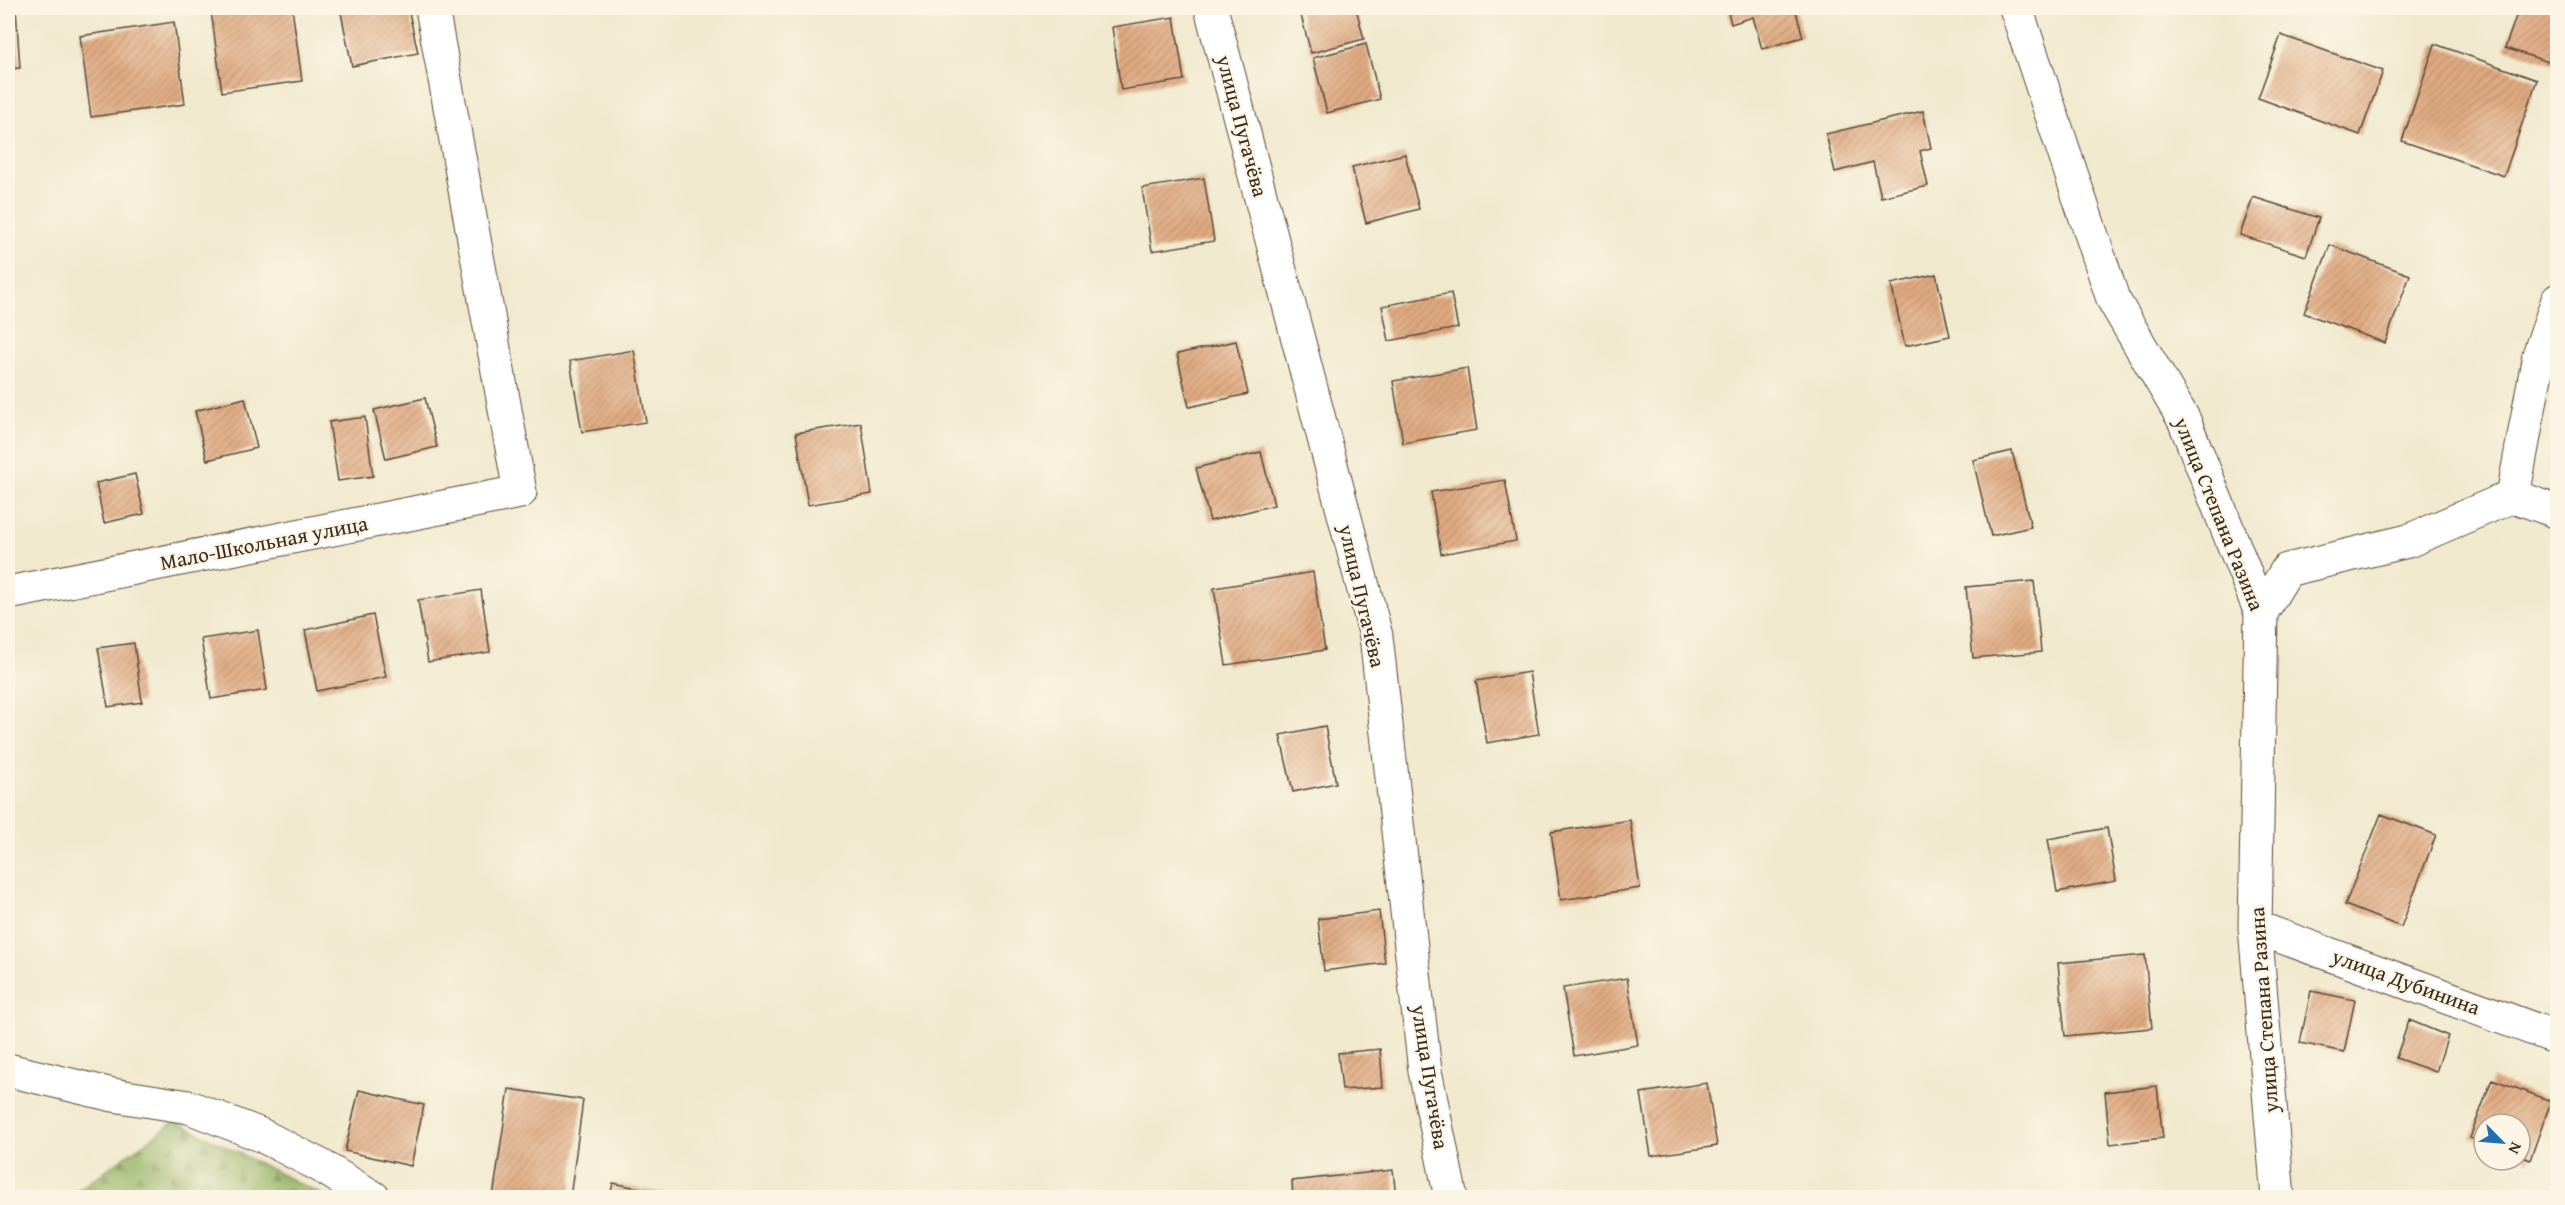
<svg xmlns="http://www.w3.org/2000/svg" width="2565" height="1205" viewBox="0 0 2565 1205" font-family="'Gentium Book Plus',serif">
<defs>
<pattern id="forest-firs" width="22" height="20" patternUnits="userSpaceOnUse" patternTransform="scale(1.5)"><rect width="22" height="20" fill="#97b567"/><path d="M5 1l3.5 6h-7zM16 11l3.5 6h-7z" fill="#7c9354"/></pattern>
<pattern id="building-hatch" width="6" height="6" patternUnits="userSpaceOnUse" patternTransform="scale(1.5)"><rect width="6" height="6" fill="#e0aa81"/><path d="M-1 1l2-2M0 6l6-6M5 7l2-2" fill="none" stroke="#b78b69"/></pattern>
</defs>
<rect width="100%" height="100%" fill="#fcf5e5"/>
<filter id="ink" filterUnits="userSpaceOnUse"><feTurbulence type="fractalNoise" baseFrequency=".0167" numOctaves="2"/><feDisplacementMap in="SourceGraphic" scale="12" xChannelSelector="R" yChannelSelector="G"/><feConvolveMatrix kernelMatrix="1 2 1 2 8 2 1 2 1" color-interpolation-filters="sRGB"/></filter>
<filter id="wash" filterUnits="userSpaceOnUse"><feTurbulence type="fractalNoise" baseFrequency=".008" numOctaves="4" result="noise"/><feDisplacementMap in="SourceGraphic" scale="24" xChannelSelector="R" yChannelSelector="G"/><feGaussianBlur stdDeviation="1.35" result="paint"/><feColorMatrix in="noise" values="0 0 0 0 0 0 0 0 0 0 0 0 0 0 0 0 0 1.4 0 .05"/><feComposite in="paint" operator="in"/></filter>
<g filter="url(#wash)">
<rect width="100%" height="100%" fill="#f0e9cd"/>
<path fill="url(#forest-firs)" stroke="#697042" stroke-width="1.5" d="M175,1121L326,1197L67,1198Z"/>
<g id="blocks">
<path fill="url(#building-hatch)" d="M8,8H16L20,68L8,69Z
M233,8H292L302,81L222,92L211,11Z
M340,8H408L418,53L352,66Z
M1299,8H1356L1364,39L1311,53Z
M1727,8H1795L1803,37L1762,49L1753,17L1731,24Z
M2519,8H2558V65L2505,48Z
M1174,17L1184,80L1121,90L1112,27Z
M174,22L185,104L91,117L80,36Z
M2281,35L2383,71L2360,135L2258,98Z
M1366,44L1380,99L1327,113L1313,58Z
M2435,44L2537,80L2504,176L2402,141Z
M1923,111L1931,148L1920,151L1928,186L1881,197L1873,162L1835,172L1826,134Z
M1405,154L1419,209L1366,223L1352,167Z
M1204,178L1214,241L1152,251L1142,188Z
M2253,197L2319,218L2306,256L2240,235Z
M2330,245L2410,275L2385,343L2304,313Z
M1936,274L1950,336L1905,346L1891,284Z
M1451,293L1458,328L1389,341L1382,306Z
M1236,341L1248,394L1189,407L1177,354Z
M634,350L646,422L582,432L570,361Z
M1467,368L1477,430L1403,443L1393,381Z
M245,398L257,448L207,460L195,411Z
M425,398L437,447L386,459L374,410Z
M365,417L373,476L338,481L329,422Z
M861,423L872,494L808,505L796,433Z
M2012,451L2031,527L1991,536L1973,460Z
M1261,452L1274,505L1210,521L1196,468Z
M135,474L144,514L104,523L96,483Z
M1505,480L1516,541L1441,554L1431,492Z
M1313,572L1325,650L1226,665L1214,588Z
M2034,581L2041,652L1973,658L1966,587Z
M481,590L490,652L428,662L418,600Z
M373,615L386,677L317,691L305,630Z
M258,630L267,690L211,699L201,639Z
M134,643L142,702L108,707L98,648Z
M1529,672L1539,734L1487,743L1476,681Z
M1325,726L1336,783L1293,792L1280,735Z
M2381,814L2436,835L2401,927L2345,905Z
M1630,820L1640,888L1561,900L1551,832Z
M2107,828L2116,881L2057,892L2048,839Z
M1379,911L1385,963L1324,971L1318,919Z
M2145,955L2152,1028L2065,1036L2058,963Z
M1627,978L1638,1045L1574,1056L1563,988Z
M2311,991L2355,1000L2344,1052L2300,1043Z
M2409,1020L2448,1036L2436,1072L2396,1058Z
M1380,1049L1383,1087L1342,1090L1338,1053Z
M2492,1079L2551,1101L2530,1160L2520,1156V1124H2484V1143L2470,1138Z
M1707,1083L1717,1146L1651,1156L1641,1093Z
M2157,1086L2163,1138L2110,1144L2105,1092Z
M509,1089L583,1100L570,1198L493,1197Z
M359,1090L424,1105L411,1166L345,1151Z
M1393,1170L1396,1198H1293L1292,1181Z
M613,1183L678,1196V1198H610Z"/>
</g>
</g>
<g filter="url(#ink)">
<use href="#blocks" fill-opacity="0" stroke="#564738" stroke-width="1.5"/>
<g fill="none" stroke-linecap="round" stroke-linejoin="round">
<g stroke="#564738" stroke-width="35">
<path id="street" d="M1211,8L1376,636L1425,1071L1451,1198
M2016,8L2113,299L2184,420L2261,613L2255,927L2278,1198
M2513,496L2539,355L2558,300
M2513,496L2558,512
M8,593L520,492L432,8
M2261,613L2287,570L2408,541L2513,496
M2255,927L2558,1038
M8,1070L113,1095L189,1107L261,1135L321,1166L374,1198"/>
</g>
<use href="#street" stroke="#fff" stroke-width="33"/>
</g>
</g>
<g text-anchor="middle" stroke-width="4.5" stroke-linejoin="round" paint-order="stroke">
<g font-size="21" fill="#3b2a1e" stroke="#fcf5e5">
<text transform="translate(1242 126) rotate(75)" y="7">улица Пугачёва</text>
<text transform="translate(2219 514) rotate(68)" y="7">улица Степана Разина</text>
<text transform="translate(264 543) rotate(-11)" y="7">Мало-Школьная улица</text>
<text transform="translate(1362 596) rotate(77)" y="7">улица Пугачёва</text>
<text transform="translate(2406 982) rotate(20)" y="7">улица Дубинина</text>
<text transform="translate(2264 1010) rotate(-94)" y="7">улица Степана Разина</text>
<text transform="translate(1430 1077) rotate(81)" y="7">улица Пугачёва</text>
</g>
</g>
<rect width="2565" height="1205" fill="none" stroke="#fcf5e5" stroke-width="30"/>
<g transform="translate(2502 1142) rotate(115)"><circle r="28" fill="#fcf5e5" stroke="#afa495" stroke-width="1.5"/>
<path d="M0-4.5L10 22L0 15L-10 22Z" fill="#1f6fb2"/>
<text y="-9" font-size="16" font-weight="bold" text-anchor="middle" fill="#3b2a1e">N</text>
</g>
</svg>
